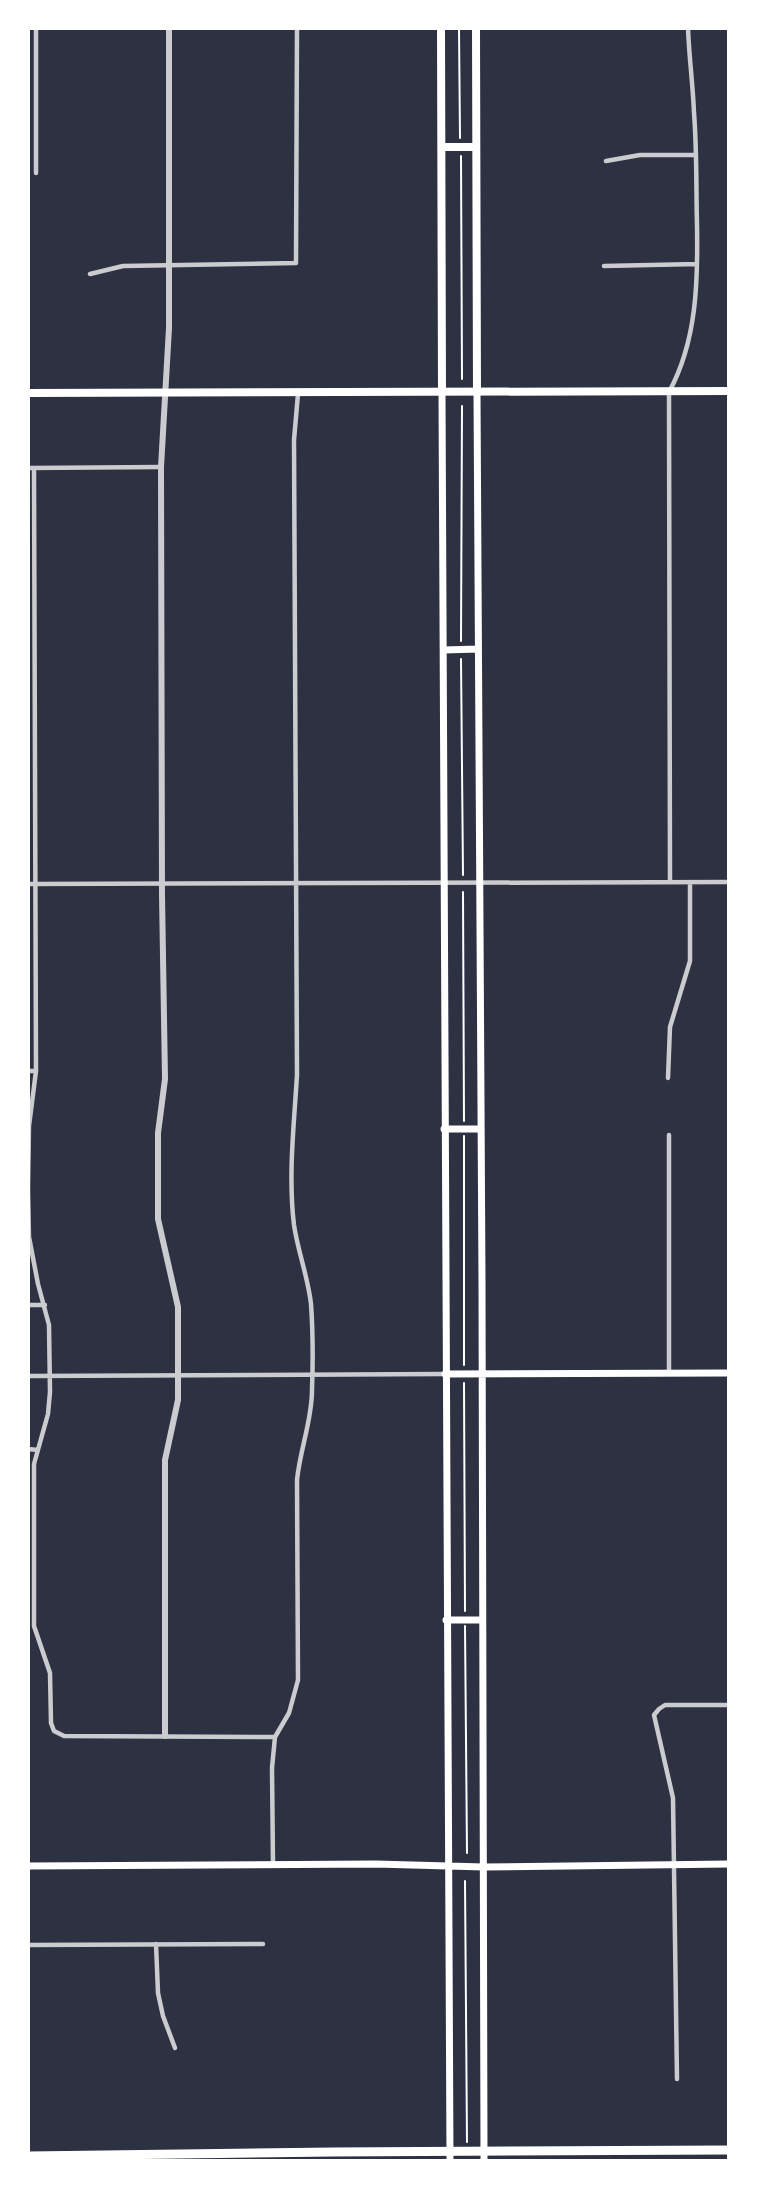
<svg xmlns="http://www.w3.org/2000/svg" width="757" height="2189" viewBox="0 0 757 2189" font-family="'Fira Sans Condensed',sans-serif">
<rect width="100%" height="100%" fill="#2d3142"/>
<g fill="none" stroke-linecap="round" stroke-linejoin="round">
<path stroke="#fff" stroke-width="2" d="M459,28L460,138
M461,156L462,379
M461,641L462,406
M461,659L463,875
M463,892L464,1121
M464,1365V1136
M464,1383L465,1611
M465,1626L467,1853
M465,1881L467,2142"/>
<path stroke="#caccd0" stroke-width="4.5" d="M36,28V173
M606,161L640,155H696
M604,266L697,264
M90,274L123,266L296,263L297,28
M28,468L161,467
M670,882L669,392C697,341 698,281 697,225C696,188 697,150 694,113C693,85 689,57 688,28
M28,884L729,882
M28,1071H36
M668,1078L670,1027L690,961V882
M669,1135V1373
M28,1189L29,1237L38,1284L49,1325L50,1392L48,1414L34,1464V1626L50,1673L51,1723L54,1731L64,1736L275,1737
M28,1189L29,1126L36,1071L34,468
M28,1305H45
M28,1376L444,1374
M28,1449L38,1450
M273,1865L272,1768L275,1737L289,1713L298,1680L297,1480C300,1449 312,1421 312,1390C313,1362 313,1332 311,1304C308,1277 298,1252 294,1225C288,1176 294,1125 297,1075L294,440L298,394
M156,1944L158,1993L163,2016L175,2048
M28,1945L263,1944
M677,2079L673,1798L654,1715L659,1709L665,1705H729"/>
<path stroke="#caccd0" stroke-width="6" d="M165,1736V1460L178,1400V1307L158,1219V1133L165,1079L162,895L161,467L169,328V28"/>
<path stroke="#fff" stroke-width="7" d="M442,393L450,2161
M477,393L482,1282L484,2161
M444,650L478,649
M444,1129H481
M445,1374L729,1373
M446,1620H482
M28,1866L376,1864L484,1867L729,1864"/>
<path stroke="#fff" stroke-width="8" d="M441,28L442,393
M476,28L477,393
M442,147H476
M28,393L729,391"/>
<path stroke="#fff" stroke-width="9" d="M28,2156L333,2152L729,2150"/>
</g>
<rect width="757" height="2189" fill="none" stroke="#ffffff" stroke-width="60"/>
</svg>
